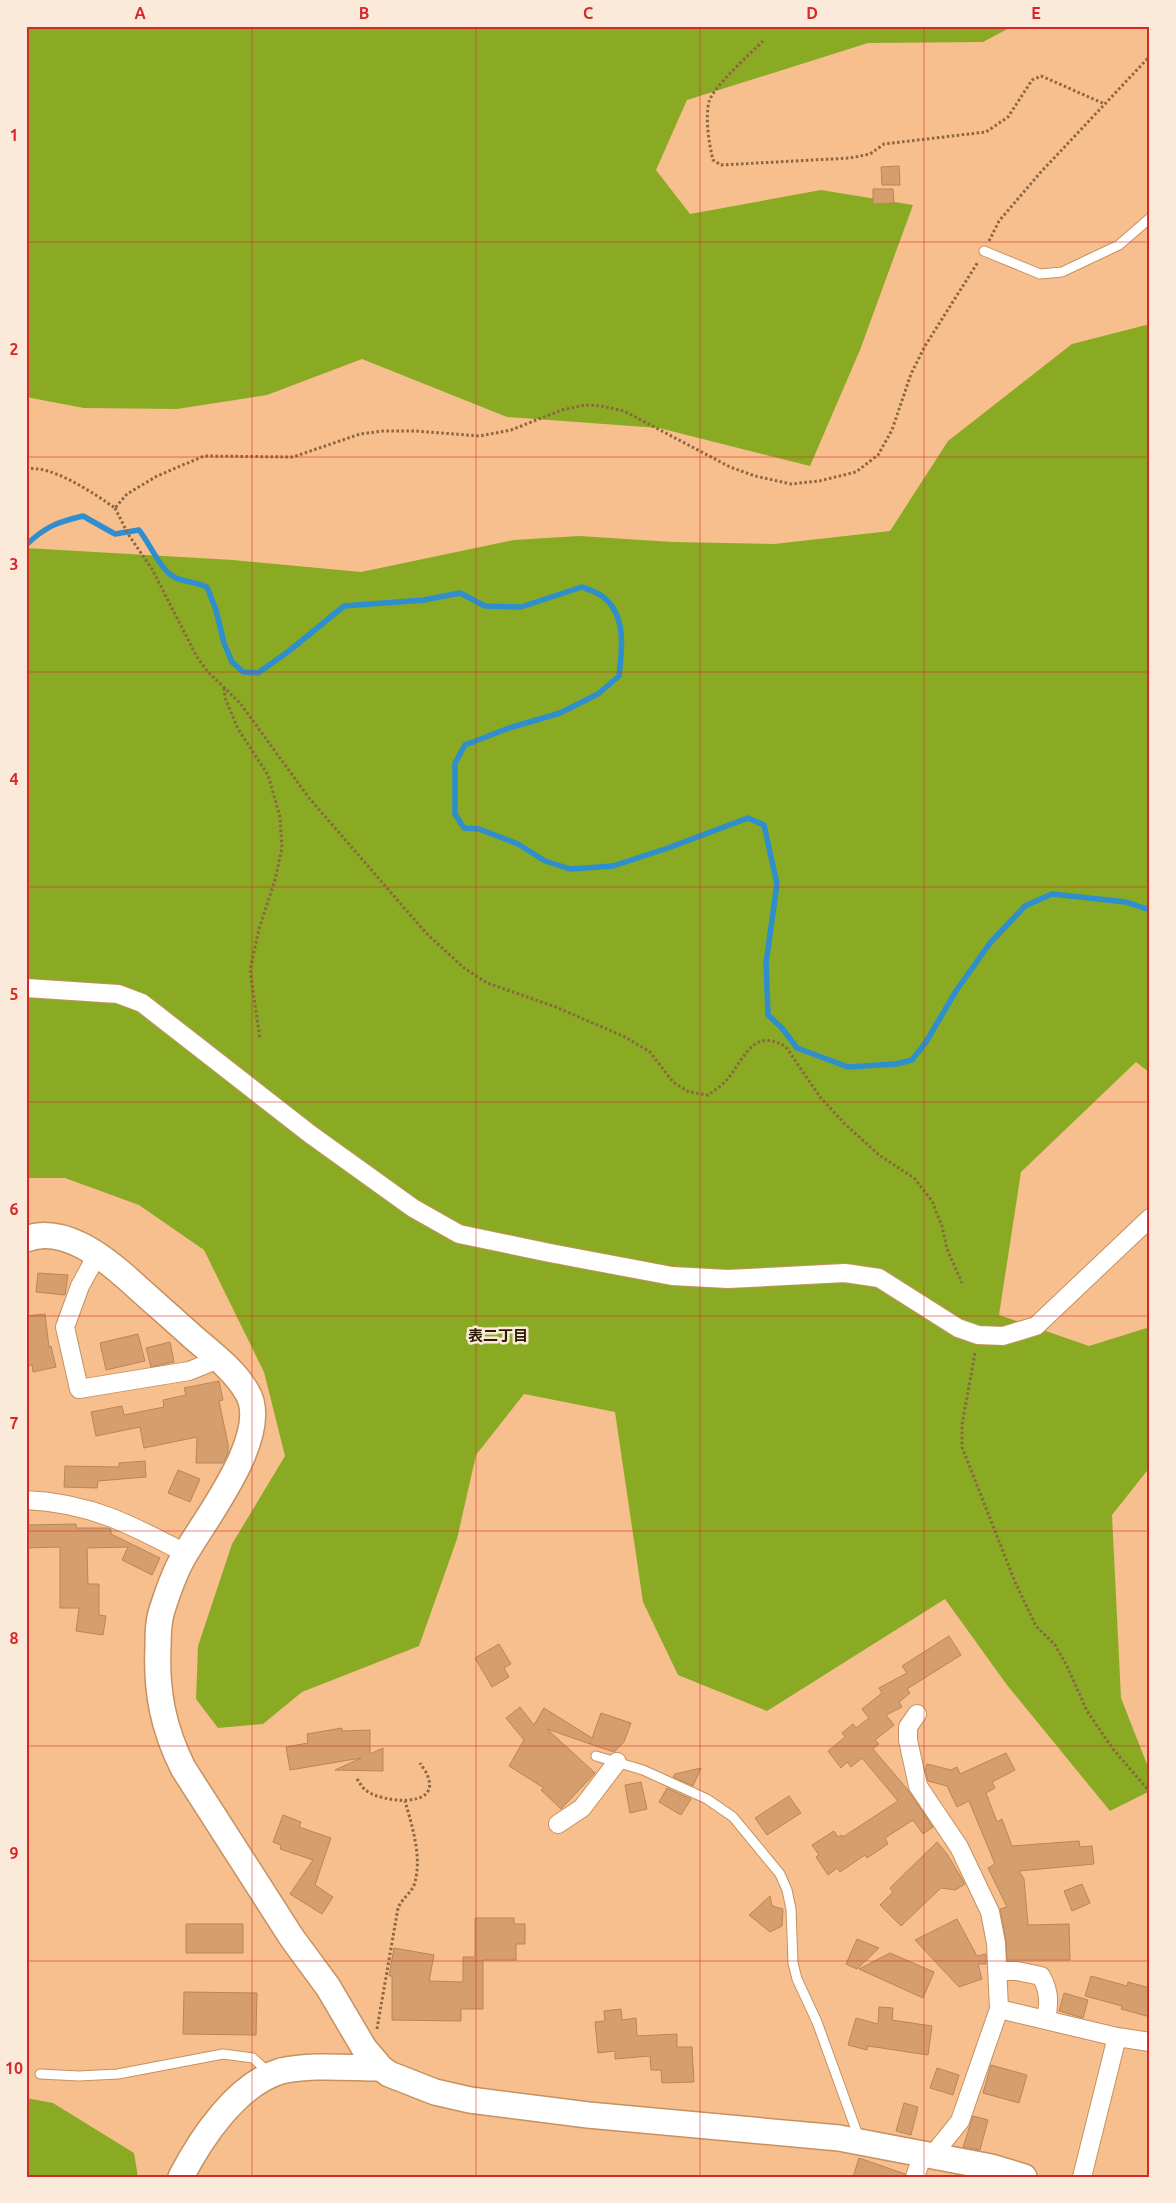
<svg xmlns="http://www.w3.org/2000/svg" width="1176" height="2203" viewBox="0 0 1176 2203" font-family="Ubuntu,'Noto Sans JP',sans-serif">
<rect width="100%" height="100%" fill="#f7bf8d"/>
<path fill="#8aaa23" d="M26,26H1013L983,42L868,43L687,100L656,170L690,214L821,190L913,205L860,350L810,466L659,428L507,417L362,359L267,395L177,409L84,408L26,397Z
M1150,324V1073L1136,1062L1021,1172L999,1315L1089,1346L1150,1327V1467L1112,1515L1121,1698L1150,1772V1791L1110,1811L1007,1685L945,1599L767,1711L678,1675L643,1602L615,1412L524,1394L476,1455L457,1539L419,1646L302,1692L263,1724L218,1728L196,1699L198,1646L232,1544L285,1456L264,1372L204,1250L139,1205L65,1178H26V548L233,560L361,572L514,540L579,536L673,542L774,544L890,531L948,441L1072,344Z
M26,2098L53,2103L134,2153L138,2177H26Z"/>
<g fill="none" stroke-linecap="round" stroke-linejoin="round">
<path stroke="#2e8ece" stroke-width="5.5" d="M26,545C46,526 58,522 83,516L115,534L139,530C149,542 162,573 176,578C186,582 196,582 207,587L216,610L224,643L232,662L243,672L258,673L289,651L344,606L424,600L460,593L485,606L521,607L582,587C589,590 598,592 603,597C627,615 622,650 619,676L598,694L560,713L509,728L465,745L455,763V814L464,828L479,829L518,844L545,861L570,869L613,866L668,848L748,818L764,825L777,884L766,963L768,1015L782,1028L797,1048L848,1067L896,1064L912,1060L926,1042L956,991L990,943L1025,906L1052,894L1126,902L1150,910"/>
</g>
<path fill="#d59e6e" stroke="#ba8555" d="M899,166L900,185H882L881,167Z
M873,189H893L894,203L873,204Z
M38,1273L68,1275L65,1295L36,1292Z
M45,1314L49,1347L51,1346L56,1367L33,1372L32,1365L26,1366V1316Z
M138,1334L145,1361L106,1370L100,1343Z
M170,1342L174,1362L151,1367L146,1348Z
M219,1381L223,1400L219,1401L228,1444V1453L223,1463H196L197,1437L144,1448L140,1427L96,1436L91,1412L122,1406L124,1415L164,1407L163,1400L186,1395L184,1388Z
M145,1461L146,1477L98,1481L97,1488L64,1487L65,1466L119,1467V1463Z
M178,1470L200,1479L190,1502L168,1493Z
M76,1524V1528H108L111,1529V1534L160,1558L152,1575L122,1560L128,1547L87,1548L88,1584H99V1615L106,1616L103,1635L76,1631L79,1608H60V1547L26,1548V1525Z
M949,1636L961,1655L907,1689L910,1693L899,1702L902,1707L886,1715L894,1725L875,1740L879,1744L873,1749L908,1790L933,1827L923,1834L913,1820L885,1838L888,1844L867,1858L865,1855L840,1872L837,1868L828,1875L816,1857L819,1855L812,1845L834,1831L838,1837L842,1835L843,1837L898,1801L862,1758L851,1767L847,1762L841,1768L828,1751L845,1737L842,1733L853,1724L856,1728L869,1718L862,1709L882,1693L879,1688L907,1673L902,1666Z
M499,1644L511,1664L504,1668L509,1677L492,1687L475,1658Z
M520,1707L534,1725L544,1708L592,1738L601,1713L631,1723L624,1742L614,1752L590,1744L591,1742L590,1744L547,1729L595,1773L561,1809L541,1790L544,1788L509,1766L524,1740L506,1718Z
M342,1728V1731L370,1730V1754L383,1748V1771L335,1770L361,1758L290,1770L286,1747L308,1743L307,1734Z
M1006,1753L1015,1770L992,1782L995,1788L986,1793L997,1822L1002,1819L1012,1846L1079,1841L1080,1847L1092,1846L1094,1864L1019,1871L1024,1879L1028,1925L1069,1924L1070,1960H1007L1006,1941L1000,1909L1007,1907L988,1868L995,1864L969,1801L957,1807L947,1786L928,1781L925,1770L927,1764L951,1770L957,1767L960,1774Z
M701,1768L693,1786L673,1777L675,1774Z
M641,1782L647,1809L630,1813L625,1785Z
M667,1788L691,1799L681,1815L659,1802Z
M789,1796L801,1813L767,1835L755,1818Z
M283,1815L301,1822L299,1827L331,1838L315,1885L333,1897L322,1914L290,1894L313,1860L280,1849L281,1845L273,1842Z
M937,1842L947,1854L965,1884L955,1890L941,1888L901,1926L880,1905L893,1892L890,1888Z
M1082,1884L1090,1903L1072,1911L1064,1891Z
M770,1896L772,1906L783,1909L782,1926L770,1932L749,1915Z
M475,1918H514V1924H525V1944H516V1960H483V2009H461V2021L392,2020V1976H389L394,1948L434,1955L429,1981L463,1982V1957H475Z
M957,1919L977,1956L986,1954V1964H978L982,1979L959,1987L915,1940Z
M186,1924H243V1953H186Z
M857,1939L879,1948L857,1969L846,1964Z
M890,1953L934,1972L923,1998L859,1969Z
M1091,1976L1127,1986L1128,1982L1150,1988V2017L1121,2009L1122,2006L1085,1996Z
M184,1992L257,1993L256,2035L183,2034Z
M1064,1993L1088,2000L1083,2018L1059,2011Z
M879,2007L893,2008L892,2020L932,2026L928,2055L868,2046L867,2050L848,2045L856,2018L878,2024Z
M621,2009L622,2020L636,2018L637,2036L677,2034V2047H692L694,2082L662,2083L661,2070H651L650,2056L615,2059V2051L598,2053L595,2022L605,2021L604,2011Z
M991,2065L1027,2075L1019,2103L983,2093Z
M937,2068L959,2075L953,2095L930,2088Z
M904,2103L918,2107L911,2135L896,2131Z
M973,2116L988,2120L980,2150L963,2147Z
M859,2158L905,2174V2177H853Z"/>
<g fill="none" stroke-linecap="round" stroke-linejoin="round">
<g stroke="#c69160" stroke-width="11">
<path id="lane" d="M984,251L1040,274L1062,272L1119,245L1150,218
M596,1756L643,1770L707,1799L733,1817L780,1874L787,1890L791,1909L793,1963L797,1979L817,2022L859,2138
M40,2074L79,2076L118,2074L223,2054L253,2058L270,2074"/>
</g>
<g stroke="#c69160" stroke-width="20">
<path id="street" d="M26,988L118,994L142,1003L310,1134L413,1208L459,1234L550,1253L672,1276L728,1279L845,1273L879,1278L958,1328L978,1335L1003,1336L1036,1326L1150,1218
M97,1255L80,1286L65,1327L79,1389L189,1371L219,1359
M26,1500C90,1503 130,1524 185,1553
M917,1714L908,1727V1740L918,1786L959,1847L990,1912L996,1943L999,2009
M558,1824L582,1808L617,1762
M997,1971H1017L1041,1976C1050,1992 1049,2003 1046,2020
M932,2156L960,2121L999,2009L1117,2037L1150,2042
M915,2177L923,2154
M1082,2177L1117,2037"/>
</g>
<g stroke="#c69160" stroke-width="28">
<path id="secondary" d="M26,1239C62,1225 102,1256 127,1278C149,1298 172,1318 194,1338C213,1354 235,1371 247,1392C272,1433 208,1515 187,1551C176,1568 168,1591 162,1610C158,1622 158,1635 158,1647C156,1691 163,1728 183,1768L292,1938L328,1987L364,2048L381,2068L389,2074L435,2092L470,2100L588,2115L839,2138L991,2167L1024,2177
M181,2177C201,2138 237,2084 281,2071C310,2064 350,2068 381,2068"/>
</g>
<path stroke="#8b6644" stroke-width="3" stroke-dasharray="2.5 2.5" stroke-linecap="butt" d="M763,41C751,53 712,88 709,102C705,118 709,144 713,160L721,165L850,158L870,154L884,144L986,132L1008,117L1032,80L1041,76L1105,104
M989,241L999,221L1040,173L1150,56
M26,469C51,464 95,494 115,508L127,494L157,476L204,456L293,457L360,434L383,431H415L480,436L511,430L562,410L585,405L601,406L624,411L730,467L755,476L791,484L819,481L856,472L878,455L892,430L911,374L925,346L978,262
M115,508L128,534L152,569L197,657L208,672L240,703L309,798L426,933L464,968L487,983L556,1007L625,1037L650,1052L673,1082L689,1092L708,1095C715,1090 723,1085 729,1077C745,1057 754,1027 786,1047L820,1097L844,1123L879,1155L914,1178L932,1201L942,1226L947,1249L962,1283
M224,688L225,698L238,729L268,775L280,817L282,848L275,880L259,929L250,970L260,1039
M975,1353L962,1425V1447L1015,1582L1036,1626L1055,1645L1067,1666L1087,1711L1113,1749L1150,1792
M357,1779C360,1783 362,1788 367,1791C381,1802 440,1809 428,1777C427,1772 422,1767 420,1763
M377,2029L398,1908C402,1898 413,1892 415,1882C422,1856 412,1826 405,1801"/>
<use href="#lane" stroke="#fff" stroke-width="9"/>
<use href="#street" stroke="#fff" stroke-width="18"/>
<use href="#secondary" stroke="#fff" stroke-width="25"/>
</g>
<path fill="none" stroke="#d62828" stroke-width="1" stroke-opacity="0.55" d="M252,26V2177M476,26V2177M700,26V2177M924,26V2177M26,242H1150M26,457H1150M26,672H1150M26,887H1150M26,1102H1150M26,1316H1150M26,1531H1150M26,1746H1150M26,1961H1150"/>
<g text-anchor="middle" stroke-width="5" stroke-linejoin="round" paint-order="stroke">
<g font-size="15" font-weight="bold" fill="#2e1905" stroke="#fbe9da">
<text x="498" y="1341">表二丁目</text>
</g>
</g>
<rect width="1176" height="2203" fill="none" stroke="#fbe9da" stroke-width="55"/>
<rect x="28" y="28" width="1120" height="2148" fill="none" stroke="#d62828" stroke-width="2"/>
<g font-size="16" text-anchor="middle" font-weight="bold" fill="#d62828">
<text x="140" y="19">A</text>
<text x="364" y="19">B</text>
<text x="588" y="19">C</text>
<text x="812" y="19">D</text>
<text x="1036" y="19">E</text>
<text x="14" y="141">1</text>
<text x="14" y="355">2</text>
<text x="14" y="570">3</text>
<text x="14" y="785">4</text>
<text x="14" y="1000">5</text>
<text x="14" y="1215">6</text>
<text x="14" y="1429">7</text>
<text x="14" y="1644">8</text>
<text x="14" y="1859">9</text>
<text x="14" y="2074">10</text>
</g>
</svg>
